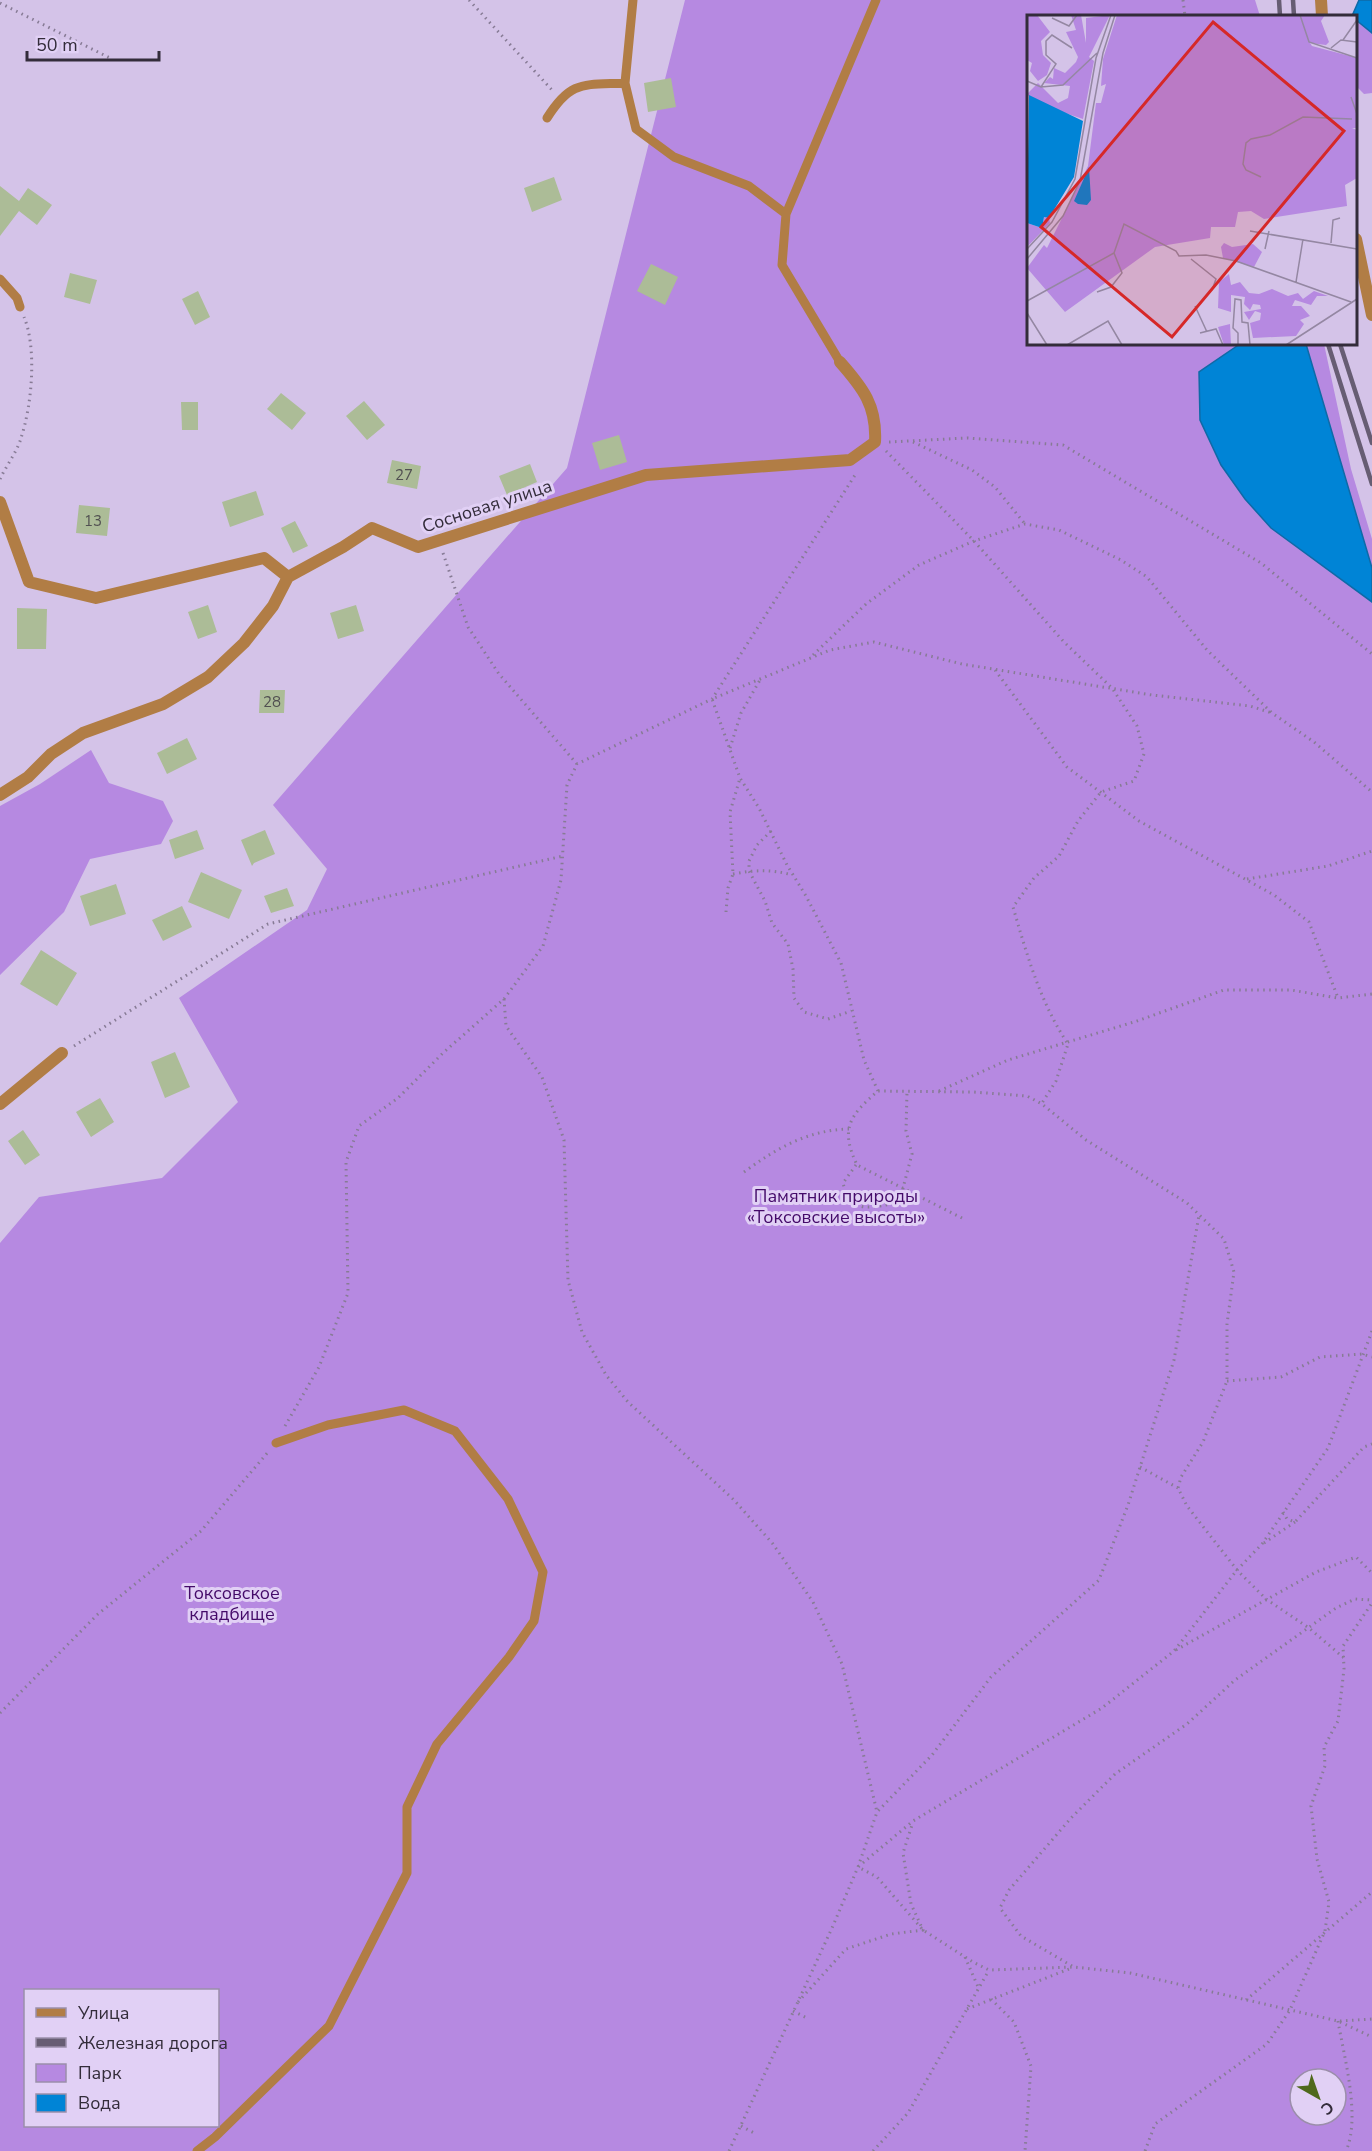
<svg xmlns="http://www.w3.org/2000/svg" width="1372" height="2151" viewBox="0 0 1372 2151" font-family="'Nunito Sans',sans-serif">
<rect width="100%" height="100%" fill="#d4c3e8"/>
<path fill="#b689e1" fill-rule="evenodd" d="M685,0H1255L1260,16H1028V344H1324L1351,469L1372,539V2151H0V1243L39,1197L162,1178L238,1102L179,998L307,910L327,869L273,805L567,468ZM26,1990H218V2126H26ZM1300,2079H1336V2115H1300Z
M1356,20L1372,33V93L1364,94L1356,86Z
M91,750L109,783L163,801L173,821L161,844L90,859L64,912L0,975V806L40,784Z"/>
<path fill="#0084d6" stroke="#0f6aa7" stroke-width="1.5" d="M1359,0H1372V33L1356,20V16H1352Z
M1240,344H1306L1372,568V602L1271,528L1245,499L1221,465L1200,420L1199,372Z"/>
<path fill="#acbc97" d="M671,78L676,107L648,112L644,83Z
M554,177L562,200L532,212L524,188Z
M0,186L19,201L28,188L52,205L37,225L19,211L0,236Z
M651,264L678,277L665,305L637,291Z
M70,273L97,280L90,304L64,297Z
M198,291L210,317L195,325L182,299Z
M281,393L306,413L292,430L267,409Z
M364,401L385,425L367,440L346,416Z
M181,402H198V430H182Z
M619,435L627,462L600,470L592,443Z
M392,460L421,466L417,489L387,483Z
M530,464L537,482L507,495L499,476Z
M256,491L264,515L230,527L222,502Z
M79,505L110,508L107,536L76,533Z
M295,521L308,546L293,553L281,528Z
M208,605L217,632L198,639L188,612Z
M356,605L364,631L338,639L330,613Z
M17,608L47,609L46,649H17Z
M260,690H285L284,713H259Z
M187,738L197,759L167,774L157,753Z
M197,830L204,849L175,859L169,840Z
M265,830L275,854L254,863L252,866L241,840Z
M201,872L242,890L229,919L188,902Z
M116,884L126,914L90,926L80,896Z
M287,888L294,906L271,913L264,896Z
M182,906L192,927L163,941L152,920Z
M41,950L77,973L57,1006L20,984Z
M175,1052L190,1087L165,1098L151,1062Z
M100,1098L114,1122L91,1137L76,1112Z
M23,1130L40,1155L25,1165L8,1141Z"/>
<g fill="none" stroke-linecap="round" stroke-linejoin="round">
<path stroke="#877b95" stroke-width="3" stroke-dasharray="1.5 4.5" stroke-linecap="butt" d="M469,0L552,90
M1183,0L1185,16
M0,3L110,58
M889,442L967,438L1063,445L1261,563L1372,654
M913,442L972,470L995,487L1025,524
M886,451L974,541L1064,642L1112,688L1137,726L1144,754L1134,781L1101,792L1078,821L1059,856L1034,878L1013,907C1027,955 1040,1002 1068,1044L1056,1081L1042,1103
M0,479C6,466 17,452 21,438C32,405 37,348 24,317
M443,553L468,627L499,674L577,764
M813,655L866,604L919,565L974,541L1025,524L1059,530L1121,560L1147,577L1207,650L1272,713L1314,742L1372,792
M995,670L1067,767L1139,821L1274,895L1309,922L1338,998
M730,748L741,713L760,680
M771,831L757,845L749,861V871L765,901L772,923L788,944L793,969L794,998L804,1012L828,1019L851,1011
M733,874C754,870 771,869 792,875
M1247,879L1328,866L1372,851
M726,912L728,888L733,874L730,812L740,778
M504,999L506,1026L542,1077L564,1140L568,1280L582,1332L606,1375L628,1402L734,1500L773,1544L813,1602L842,1664L877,1812
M74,1046L268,924L563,856
M878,1091L864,1060L841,963L806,896L787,865L759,808L740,778L712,699L830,650L874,642L962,664L1152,695L1250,706L1272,713
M939,1091L1008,1060L1134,1022L1224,990H1291L1338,998L1372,994
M856,1165L843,1183C852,1218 873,1205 902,1203L903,1188L912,1154L906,1131L907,1091
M744,1172C777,1148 808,1130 849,1129
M962,1218L857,1165C840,1129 849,1116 878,1091L973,1092L1027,1096L1042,1104L1086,1140L1187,1203L1224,1239L1234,1272L1227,1324V1381L1203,1442L1181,1477L1178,1488L1187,1506L1237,1570L1266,1599L1309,1628L1344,1658
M1372,1331L1328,1448L1262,1544L1237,1570L1174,1651L1102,1708L913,1821L858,1867L877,1877L923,1930L973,1962L989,1970L1074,1967L1130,1973L1338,2021L1372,2037
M1227,1381L1281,1377L1320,1357L1362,1354L1372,1357
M285,1426L319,1367L348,1293L346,1162L359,1126L398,1098L443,1053L504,999L543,946L561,880L567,785L577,764L712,699L857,472
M1140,1467L1178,1488
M1283,1512L1287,1519L1295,1522L1364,1447L1372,1444
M1264,1543L1295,1522
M1176,1650L1316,1572L1356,1557L1372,1573
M0,1713L98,1614L201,1531L269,1451
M965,1957L979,1989
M1072,1966L1021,1936L1000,1908L1009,1890L1071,1818L1115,1774L1187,1724L1235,1680L1336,1608L1355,1599L1372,1600
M991,1999L1014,2022L1031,2066L1025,2151
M1246,2000L1372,1892
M798,2002L846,1949L891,1934L923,1930L911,1904L903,1853L913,1822
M967,2009L1069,1969
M793,2011L809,2019
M1338,2021C1344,2057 1361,2117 1346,2151
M1340,2021L1372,2019
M741,2126L756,2134
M729,2151L832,1928L858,1867L877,1812L932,1755L991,1677L1099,1580L1128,1505L1174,1360L1199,1215
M873,2151L908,2113L989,1970
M1145,2151L1155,2124L1267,2044L1290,2010L1325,1931L1329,1902L1317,1859L1311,1806L1325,1766L1324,1747L1338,1721L1344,1669L1343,1646L1372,1603"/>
<path stroke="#b17d45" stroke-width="9" d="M633,0L625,83L636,129L674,157L749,186L786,214
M547,118C571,80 583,85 625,83
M0,279L17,298L20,307
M840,362L782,265L786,214L876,0
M197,2151L215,2137L329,2026L407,1873V1807L437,1744L509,1657L534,1621L543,1572L508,1499L455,1431L404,1410L328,1425L276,1443"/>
<path stroke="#b17d45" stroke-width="12" d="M1321,0L1322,16
M1356,239L1372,315
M0,502L29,582L96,598L264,558L288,577
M0,795L28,777L51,754L83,733L163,704L208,677L244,643L273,606L288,577L343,547L372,528L418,547L646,475L850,460L875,442C877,406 863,388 840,362
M0,1104L62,1053"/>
<path stroke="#675d73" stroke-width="4.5" d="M1279,0L1280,16
M1293,0L1294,16
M1328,344L1372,484
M1340,344L1372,443"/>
</g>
<g text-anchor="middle" stroke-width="6" stroke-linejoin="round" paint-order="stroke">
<g font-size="15" fill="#515051">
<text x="404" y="480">27</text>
<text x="93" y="526">13</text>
<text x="272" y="707">28</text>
</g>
<g font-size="18" fill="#332c3a" stroke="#e1d0f5">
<text transform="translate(487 506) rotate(-18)" y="6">Сосновая улица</text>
</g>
<g font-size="18" fill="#440a69" stroke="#e1d0f5">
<text x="836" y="1202">Памятник природы<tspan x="836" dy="21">«Токсовские высоты»</tspan></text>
<text x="232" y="1599">Токсовское<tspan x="232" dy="21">кладбище</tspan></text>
</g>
</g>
<g transform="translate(1027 15)">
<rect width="330" height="330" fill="#d4c3e8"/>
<path d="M0,0H10L23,17L14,26L16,40L24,48L20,60L11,66L3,56L5,48L0,45ZM44,0H54L59,28V3L83,0L62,42L67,46L56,104L8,88L0,79L11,68L31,88L41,83L43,71L17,68L23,62L26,64L27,53L38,58L49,47L51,42L39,17L49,15ZM90,0H298L294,6L302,27L299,30L283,28L285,31L330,43V113H325L330,115V163L318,170L320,191L237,204L224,196L211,197L208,212H184L183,223L128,232L38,297L0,253L17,230L20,233L61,151L69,88H74L79,69L74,71L76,44ZM17,202L22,203L23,208L0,232V208L15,213ZM197,228L205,232L226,229L235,237L227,252L196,243L194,232ZM202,259L204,270L213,267L222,278L232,279L245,274L261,281L271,278L276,284L287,276L301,281H290L284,290L268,285L265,291H274L283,301L273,305L277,309L269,321L226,323L223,308L233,305L234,298L228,296L222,305L217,297L234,294L233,290L226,289L223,295L217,289L218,282L204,280V297L191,293L192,267ZM203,309L204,330H197L191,312Z" fill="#b689e1"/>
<path d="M2,80L56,106L47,162L22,203L17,202L15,213L0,208ZM62,152L64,185L60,190L51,189L47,186Z" fill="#0084d6"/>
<path fill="none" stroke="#9487a2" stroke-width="1.5" d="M273,0L282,27L330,43M25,3L42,11L50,0M316,25L330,5M304,33L314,25L330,27M0,66L14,72L36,70L70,38M14,72L29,49L19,40V26L25,20L45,33M324,82L330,99M234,162L219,155L216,149L219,128L224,124L243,120L276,102L325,104M223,216L330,234M304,228L306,205L313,203M0,234L25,207L48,164L69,43L84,0M238,234L242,216M0,244L36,201L53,166L76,38L88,0M164,244L189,264L185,275M269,267L276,224M70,277L84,272L95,258L87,238M0,286L87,238L97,209L149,236L152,241L179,240L209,246L324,287M168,291L180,317M0,298L20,330M173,318L189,314L196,330M40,330L81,306L95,330M211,330V318L206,313L208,284L214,285L215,307L221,308L223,330M259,330L330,284"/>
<path fill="#d62828" fill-opacity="0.15" stroke="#d62828" stroke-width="3" d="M186,7L317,116L145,322L14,212Z"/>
<rect width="330" height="330" fill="none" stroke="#332c3a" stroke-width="3"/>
</g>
<rect x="24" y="1989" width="195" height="138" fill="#e1d0f5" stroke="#9b8eaa" stroke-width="1.5"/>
<rect x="36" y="2008" width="30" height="9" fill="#b17d45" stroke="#9b8eaa" stroke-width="1.5"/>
<text x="78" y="2019" font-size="18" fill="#332c3a">Улица</text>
<rect x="36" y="2038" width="30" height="9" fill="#675d73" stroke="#9b8eaa" stroke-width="1.5"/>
<text x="78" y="2049" font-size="18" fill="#332c3a">Железная дорога</text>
<rect x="36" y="2064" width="30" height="18" fill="#b689e1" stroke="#9b8eaa" stroke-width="1.5"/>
<text x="78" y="2079" font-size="18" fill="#332c3a">Парк</text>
<rect x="36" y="2094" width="30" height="18" fill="#0084d6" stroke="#9b8eaa" stroke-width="1.5"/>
<text x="78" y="2109" font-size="18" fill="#332c3a">Вода</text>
<g transform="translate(1318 2097) rotate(140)"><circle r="28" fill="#e1d0f5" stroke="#9b8eaa" stroke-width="1.5"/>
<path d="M0-4.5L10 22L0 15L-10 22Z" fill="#4f691c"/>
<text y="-9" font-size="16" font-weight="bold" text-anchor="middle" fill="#332c3a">С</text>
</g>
<path d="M27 51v9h132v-9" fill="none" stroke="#332c3a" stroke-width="3"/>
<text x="36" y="51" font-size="18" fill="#332c3a" stroke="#e1d0f5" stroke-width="4.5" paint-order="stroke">50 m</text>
</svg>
